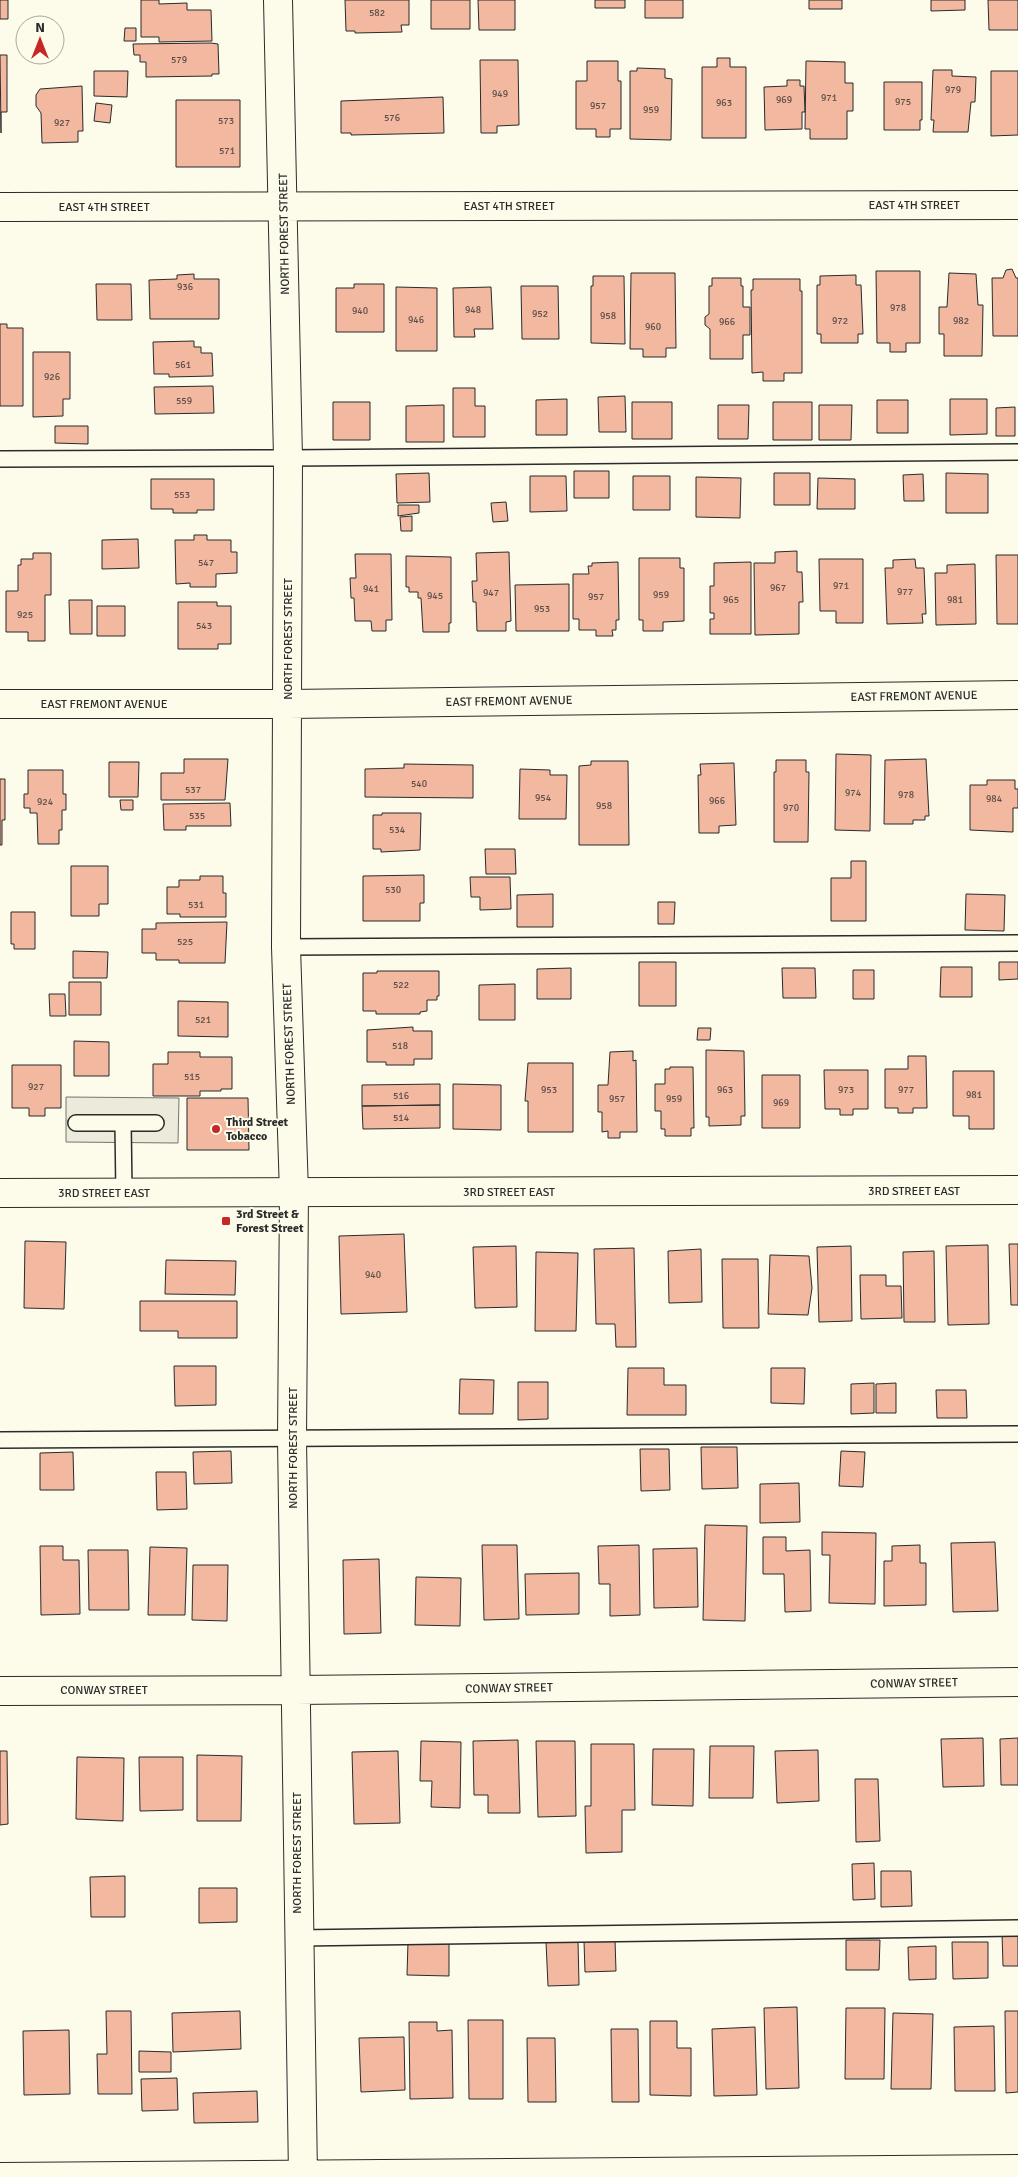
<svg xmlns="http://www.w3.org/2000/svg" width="1018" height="2177" viewBox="0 0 1018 2177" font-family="Signika,sans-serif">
<rect width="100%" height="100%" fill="#fdfbea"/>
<path fill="#eceadb" stroke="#74746e" d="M66,1097L179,1098L178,1143L66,1142Z"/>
<path fill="#f2b8a0" stroke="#2b2b2b" d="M0,0H8V19H0Z
M141,0H159V4L187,3V10H211L212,41L159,42V37H141Z
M345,0H409V25H401L402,32L355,33V31H346Z
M431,0H470V29H431Z
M478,0H515V30H479Z
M595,0H625V8H595Z
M645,0H683V18H645Z
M809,0H842V9H809Z
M931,0H965V10L931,11Z
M988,0H1018V30H989Z
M125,28H136V41H124Z
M211,43L218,44L219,74H212V76L146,77V62H140V55H134L133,44Z
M0,55H7V112H1V133Z
M717,58H730V67H746V138H702V67H717Z
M480,60H518L519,125L497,126V133H481Z
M587,61H618V81H621V129H610V137H596V129H576V81H587Z
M806,61L845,62V83H853V111H847V139H810V129H805Z
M637,68L665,69V78L672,79L671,140L630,139V71H637Z
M933,70H952V76L976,77L975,102H971L968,132H933L934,120H931Z
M94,71H128L127,97L94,96Z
M991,71H1018V135L991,136Z
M787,80H800V86H804L805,112H802V129L765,130L764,87L787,86Z
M884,82H922V120H920V130H884Z
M82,86L83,131H78V142L42,143L41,113L36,106V95L40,89Z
M443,97L444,133L351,135V133H341V101Z
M176,100H240V167H176Z
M96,103L112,105L110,123L94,121Z
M1012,269L1016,278H1018V336H993L992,278H1003L1006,270Z
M876,271H920V343H906V352H890V343H877Z
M631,273H675L676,348H666V357H643V349H630Z
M949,273L976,274L978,305H983L982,356H944V334H939V307H947Z
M194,274V279H219V319H150L149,280L177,279V275Z
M856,275V285H861L863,334H858V343H821V334H817V285H820V276Z
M593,276H624L625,344L591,343V286H593Z
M712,278H741V286H743V307H750V335H743V359H710V329L705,325V317L709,314V286H712Z
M753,279H800V291H802V373H784V381H763V372L752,373L751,290H753Z
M96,284H131L132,320H97Z
M354,284H384V332H336V288H354Z
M521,286H558L559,339H522Z
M396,287L437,288V351H396Z
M491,287L493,329H474L475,337H454L453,288Z
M0,324H7V328H23V406H0Z
M194,341V347H201V353H212L213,376L169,377V374H154L153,342Z
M33,352H70V399H63V416L33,417Z
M213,386L214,413L155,414L154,387Z
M453,388H475V406H485V437H453Z
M625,396L626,432H599L598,397Z
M567,399V435H536V400Z
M950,399H987V434L950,435Z
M877,400H908V433H877Z
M333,402H370V440H333Z
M632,402H672V439H632Z
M773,402H812V440H773Z
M444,405V442H406V406Z
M718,405H749L748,439H718Z
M819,405H852L851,440H819Z
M1015,407V436H996V408Z
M55,426H88V444L55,443Z
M574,471H609V498H574Z
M429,473L430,502L397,503L396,474Z
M774,473H810V505H774Z
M946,473L988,474V513H946Z
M923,474L924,501H904L903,475Z
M530,476H566L567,511L530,512Z
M633,476H670V510H633Z
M696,477L741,478L740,518L696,517Z
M818,478L855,479V509H817Z
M151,479H214V510H197V513H173V509H151Z
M506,502L508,521L493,522L491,503Z
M398,505H419V513L398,516Z
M412,516V531H401L400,517Z
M194,535H207V540H231V552H237V573L216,574V587H190V583L176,584L175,540H194Z
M138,539L139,568L102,569V540Z
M797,551V572H802L803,602H799V634L755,635L754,563H775V552Z
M509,552L511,621L506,622V631H477L476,602H473L472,581H477L476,553Z
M33,553H51V595H45V641H28V632H6V591H18V565H21V559H33Z
M355,554H391L392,620H386V631H372L371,621H355L354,598H351L350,578H356Z
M996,555H1018V624H997Z
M406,556L451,557V623H449V632H423L421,598H418V592H409V587H406Z
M639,558H680V568H684V621L663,622V631H643V620H639Z
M819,559H863V623H836V611H820Z
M915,559L916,568H924L926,614H922L923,623L887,624L885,568H893V560Z
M618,562L619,620H616V630H612L613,636H596V630H579V619H573V574H589L588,566H592V563Z
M751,562V634H710V619H714V613H710V586H714V563Z
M975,564L976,624L936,625L935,573H947V565Z
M569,584V631H516L515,585Z
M69,600H92V634H70Z
M178,602H217V606H231V644H218V649H178Z
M97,606H125V636H97Z
M836,754L871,755L870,831L835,830Z
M184,759H228L225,800H161V773H184Z
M926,759L929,816H925V820H913V824H884L885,760Z
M776,760H806V772H809L808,842H774V772H776Z
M591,761H628L629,845H579V766L591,765Z
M109,762H139L138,797H109Z
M734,763L736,825L719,826V833H699L698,775H701L700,764Z
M404,764L473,765V798L365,797V769L404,768Z
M520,769L550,770V775H567L566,819H519Z
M28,770H63V794H66V810H62V830H59V844H38L37,813H30V808H24V794H28Z
M0,779H5V820H2V845H0Z
M987,780H1015V789H1018V808H1013V832L970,830V785H987Z
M120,800H133V810H121Z
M230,803L231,826H186V830H164L163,804Z
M382,813H421L420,850L381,852V849H373V815H382Z
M485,849H515L516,874H486Z
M851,861H866V921H831V878H851Z
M71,866H108V904H99V916H71Z
M424,875V903H420V921H363V876Z
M200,876H223V893H226V917H180V914H167V887H179V880H200Z
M470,877H510L511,909L480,910V897H471Z
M553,894V927H517V895Z
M966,894L1005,895L1004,931L965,930Z
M658,902H675L674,924H658Z
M11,912H35V949H14V944H11Z
M227,922L225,963H179V960H156V953H142V929H156V923Z
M73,951L108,952L107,978H73Z
M639,962H676V1006H639Z
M999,962H1018V979L999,980Z
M941,967H972V997H940Z
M571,968V999H537V969Z
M782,968H815L816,998H783Z
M853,970H874V999H853Z
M377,971H439V996H437V1000H427V1011L420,1012V1014H376V1011H363V973H377Z
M69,982H101V1015H69Z
M515,984V1020H479V985Z
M49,994H65L66,1016H50Z
M178,1001L228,1002V1037L178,1036Z
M413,1027V1031H432V1059H414V1065H386V1062H367V1030Z
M698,1028H711L710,1040H697Z
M74,1041L109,1042V1076H74Z
M706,1050L744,1051L745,1116H741V1125L709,1126V1117H706Z
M633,1051V1061L636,1060L637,1132H620V1138H608V1131L602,1132V1112H598V1085H608L610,1052Z
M168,1052H200V1057H232V1089H221V1091H200V1096H153V1064H168Z
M908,1056H926L927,1108H913V1113H898V1108H885V1069H908Z
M528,1063H573V1132H528V1101H525Z
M12,1065H61V1108H45V1116H29V1108H12Z
M670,1067H693L694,1128H691V1136H665V1129H661V1111H655V1084H665V1069H670Z
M824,1070H868V1109H853V1115H840V1109H825Z
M953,1071H994V1129H969V1116H953Z
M762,1075H800V1128H762Z
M440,1084V1105L362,1106V1085Z
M453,1084L501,1085V1130L453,1129Z
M187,1098H248L249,1150H187Z
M440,1105V1128L363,1129L362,1106Z
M404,1234L407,1312L341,1314L339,1236Z
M25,1241L66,1242L64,1309L24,1308Z
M1009,1244H1018V1305H1011Z
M988,1245L989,1324L948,1325L946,1246Z
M516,1246L517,1307L475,1308L473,1247Z
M851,1246L852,1321L819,1322L817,1247Z
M634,1248L636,1347H616L615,1324H596L594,1249Z
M701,1249L702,1302L669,1303L668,1251Z
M934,1251L935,1322H904L903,1252Z
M536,1252L578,1253L576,1331H535Z
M770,1255L809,1256L812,1288L808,1315L768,1314Z
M722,1259H758L759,1328H723Z
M166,1260L236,1261L235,1295L165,1294Z
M860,1275H886V1286H901L902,1318L861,1319Z
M140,1301H237V1338H178V1331H140Z
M174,1366H216V1405L175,1406Z
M628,1368H664V1385H686V1415H627Z
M771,1368H805L804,1404L771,1403Z
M460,1379L494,1380L493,1414H459Z
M518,1382H548V1419L518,1420Z
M874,1383V1413L851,1414V1384Z
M896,1383V1413H876V1384Z
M936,1390H966L967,1418H937Z
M701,1447H737L738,1488L702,1489Z
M640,1449H669L670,1490L641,1491Z
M231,1451L232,1483L194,1484L193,1452Z
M841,1451L865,1452L863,1487L839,1486Z
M73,1452L74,1490H40V1453Z
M156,1472H186L187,1509L157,1510Z
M799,1483L800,1522L760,1523V1484Z
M705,1525L747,1526L745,1621L703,1620Z
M822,1532L876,1533L875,1604L829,1603L830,1555H822Z
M763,1537H786V1551L810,1550L811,1611L785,1612L784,1574H763Z
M995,1542L998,1611L953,1612L951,1543Z
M482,1545H517L519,1619L484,1620Z
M639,1545L640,1615L610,1616V1584H599L598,1546Z
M920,1545V1563H926V1605L884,1606V1561H892V1546Z
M40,1546H63V1560H79L80,1614L41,1615Z
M150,1547L187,1548L185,1615H148Z
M697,1548L698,1607L654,1608L653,1549Z
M88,1550H128L129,1610H89Z
M379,1559L381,1633L344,1634L343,1560Z
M193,1565H228L227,1621L192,1620Z
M579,1573V1614L526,1615L525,1574Z
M416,1577L461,1578L460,1626L415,1625Z
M983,1738L984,1786L943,1787L941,1739Z
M1018,1738V1785H1001L1000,1739Z
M518,1740L520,1813H488V1795H474L473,1741Z
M421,1741L461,1742L460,1808L431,1807L432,1781H420Z
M536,1741H575L576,1816L538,1817Z
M591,1744H634L635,1810H622V1852L586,1853L585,1806H591Z
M710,1746H754L753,1798H709Z
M653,1749H694L693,1806L652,1805Z
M818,1750L819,1801L777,1803L775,1751Z
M0,1751H7L8,1824L0,1825Z
M398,1751L400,1823L354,1824L352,1752Z
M197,1755L242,1756L241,1821H197Z
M77,1757L124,1758L123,1821L76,1819Z
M139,1757H183V1810L140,1811Z
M855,1779H878L880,1841L856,1842Z
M874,1863L875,1899L853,1900L852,1864Z
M881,1871H911L912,1906L881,1907Z
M125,1876V1917H91L90,1877Z
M199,1888H237V1922L199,1923Z
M1002,1933H1018V1966H1003Z
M615,1940L616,1971L585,1972L584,1941Z
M846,1940H880L879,1970H846Z
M578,1941L579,1985L548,1986L546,1942Z
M408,1942H449V1976L407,1975Z
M952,1942H988V1978L953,1979Z
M936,1946V1979L909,1980L908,1947Z
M797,2007L799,2088L766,2089L764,2008Z
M846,2008H885L884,2079H845Z
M106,2011H131L132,2094H98L97,2054H107Z
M240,2011L241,2049L173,2052L172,2013Z
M1005,2011H1018V2092L1006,2093Z
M893,2013L933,2014L931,2089H891Z
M468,2020H503V2099H469Z
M650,2021H677V2048H691V2096L650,2095Z
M409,2022H437V2031L452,2030L453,2098L410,2099Z
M994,2026L995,2091H955L954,2027Z
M755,2027L757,2095L714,2096L712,2029Z
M611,2029H638L639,2102H612Z
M69,2030L70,2094L24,2095L23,2031Z
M404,2037L405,2090L361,2092L359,2038Z
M527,2038H555L556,2102H528Z
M139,2051L171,2052V2072H139Z
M177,2078L178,2110L142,2111L141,2079Z
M257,2091L258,2122L194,2123L193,2093Z"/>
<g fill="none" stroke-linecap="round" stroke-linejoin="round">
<g stroke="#2b2b2b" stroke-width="18">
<path id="service" d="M0,459L288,458L1018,452
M286,947L1018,943
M76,1123H156
M123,1123L124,1193
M0,1440L1018,1434
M298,1938L1018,1928"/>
</g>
<g stroke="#2b2b2b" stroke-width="30">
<path id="minor" d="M278,0L288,458L286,947L294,1193L292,1439L303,2177
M0,207L1018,205
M0,704H288L1018,695
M0,1691L296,1690L1018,1682
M0,2177L1018,2169"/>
</g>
<g stroke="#2b2b2b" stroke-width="30">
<path id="tertiary" d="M0,1193L1018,1190"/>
</g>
<use href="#service" stroke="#fdfbea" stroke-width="15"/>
<use href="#minor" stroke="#fdfbea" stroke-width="28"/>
<use href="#tertiary" stroke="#fdfbea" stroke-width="28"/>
</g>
<g fill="#c62828" stroke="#fdfbea" stroke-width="2">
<circle cx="216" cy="1129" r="5"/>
<rect x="221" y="1216" width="10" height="10" rx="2.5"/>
</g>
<g text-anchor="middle" stroke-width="4" stroke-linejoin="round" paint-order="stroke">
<g font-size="10" fill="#5d4e48">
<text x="377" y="16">582</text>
<text x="179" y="63">579</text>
<text x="953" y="93">979</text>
<text x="500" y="97">949</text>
<text x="829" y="101">971</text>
<text x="784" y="103">969</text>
<text x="903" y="105">975</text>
<text x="724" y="106">963</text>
<text x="598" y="109">957</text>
<text x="651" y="113">959</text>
<text x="392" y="121">576</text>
<text x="226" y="124">573</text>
<text x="62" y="126">927</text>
<text x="227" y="154">571</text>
<text x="185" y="290">936</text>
<text x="898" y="311">978</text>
<text x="473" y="313">948</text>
<text x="360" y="314">940</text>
<text x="540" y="317">952</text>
<text x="608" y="319">958</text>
<text x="416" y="323">946</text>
<text x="840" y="324">972</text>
<text x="961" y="324">982</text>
<text x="727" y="325">966</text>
<text x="653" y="330">960</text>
<text x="183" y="368">561</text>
<text x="52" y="380">926</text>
<text x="184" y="404">559</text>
<text x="182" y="498">553</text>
<text x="206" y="566">547</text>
<text x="841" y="589">971</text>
<text x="778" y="591">967</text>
<text x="371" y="592">941</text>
<text x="905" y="595">977</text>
<text x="491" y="596">947</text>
<text x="661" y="598">959</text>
<text x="435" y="599">945</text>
<text x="596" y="600">957</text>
<text x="731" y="603">965</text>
<text x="955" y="603">981</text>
<text x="542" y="612">953</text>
<text x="25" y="618">925</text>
<text x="204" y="629">543</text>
<text x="419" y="787">540</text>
<text x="193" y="793">537</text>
<text x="853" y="796">974</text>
<text x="906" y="798">978</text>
<text x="543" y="801">954</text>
<text x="994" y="802">984</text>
<text x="717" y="804">966</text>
<text x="45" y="805">924</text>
<text x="604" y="809">958</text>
<text x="791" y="811">970</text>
<text x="197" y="819">535</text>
<text x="397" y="833">534</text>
<text x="393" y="893">530</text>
<text x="196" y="908">531</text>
<text x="185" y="945">525</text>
<text x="401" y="988">522</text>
<text x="203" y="1023">521</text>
<text x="400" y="1049">518</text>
<text x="192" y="1080">515</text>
<text x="36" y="1090">927</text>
<text x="549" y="1093">953</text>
<text x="725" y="1093">963</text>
<text x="846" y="1093">973</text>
<text x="906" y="1093">977</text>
<text x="974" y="1098">981</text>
<text x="401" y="1099">516</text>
<text x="617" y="1102">957</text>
<text x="674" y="1102">959</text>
<text x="781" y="1106">969</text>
<text x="401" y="1121">514</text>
<text x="373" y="1278">940</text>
</g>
<g font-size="12" fill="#2b2b2b" stroke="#fdfbea">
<text x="914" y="209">EAST 4TH STREET</text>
<text x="509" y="210">EAST 4TH STREET</text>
<text x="104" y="211">EAST 4TH STREET</text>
<text transform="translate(284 234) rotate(-91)" y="4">NORTH FOREST STREET</text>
<text transform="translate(288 639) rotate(-90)" y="4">NORTH FOREST STREET</text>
<text transform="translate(914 696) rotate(-1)" y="4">EAST FREMONT AVENUE</text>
<text transform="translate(509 701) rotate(-1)" y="4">EAST FREMONT AVENUE</text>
<text x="104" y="708">EAST FREMONT AVENUE</text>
<text transform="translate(289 1044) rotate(-92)" y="4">NORTH FOREST STREET</text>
<text x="914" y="1195">3RD STREET EAST</text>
<text x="509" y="1196">3RD STREET EAST</text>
<text x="104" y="1197">3RD STREET EAST</text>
<text transform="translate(293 1448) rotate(-90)" y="4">NORTH FOREST STREET</text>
<text transform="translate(914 1683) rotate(-1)" y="4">CONWAY STREET</text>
<text transform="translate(509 1688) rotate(-1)" y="4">CONWAY STREET</text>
<text x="104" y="1694">CONWAY STREET</text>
<text transform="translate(297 1853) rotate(-90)" y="4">NORTH FOREST STREET</text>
</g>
<g font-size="12" font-weight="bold" fill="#2b2b2b" stroke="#fdfbea" text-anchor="start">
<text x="226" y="1126">Third Street<tspan x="226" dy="14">Tobacco</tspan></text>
<text x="236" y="1218">3rd Street &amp;<tspan x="236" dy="14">Forest Street</tspan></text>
</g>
</g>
<g transform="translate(40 40)"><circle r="24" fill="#fdfbea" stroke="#a9a89e"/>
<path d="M0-4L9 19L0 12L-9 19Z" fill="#c62828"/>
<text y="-8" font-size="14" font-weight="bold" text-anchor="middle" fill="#2b2b2b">N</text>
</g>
</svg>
